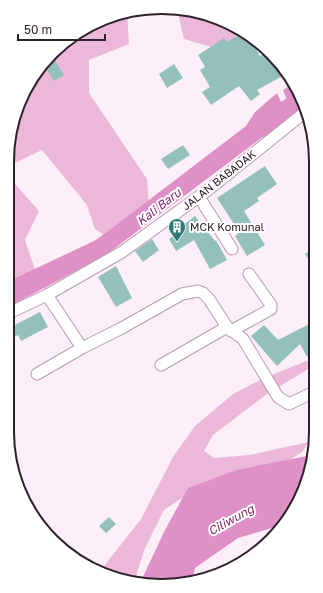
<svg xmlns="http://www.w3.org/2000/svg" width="323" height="593" viewBox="0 0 323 593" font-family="'Golos Text',sans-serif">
<rect width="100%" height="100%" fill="#fdeff8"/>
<path fill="#ebb8da" d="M181,8L239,28L252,42L218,49L184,39L177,9Z
M121,12H127L129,44L89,60V93L147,179L149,206L110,239L95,229L87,205L42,150L7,167V152L28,84L67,39Z
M7,175L39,211L25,240L36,272L7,288Z
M306,361H310L313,364L310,368L267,394L213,435L204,451L214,458L250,455L309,442L302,452L285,463L200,486L164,510L145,548L134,582L122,581L100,571L141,519L173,457L195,426L233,394L262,379Z"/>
<path fill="#de90c7" d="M293,84L303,109L293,116L283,90Z
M277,93L288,118L107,254L7,308V282L94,241L107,232L246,126L255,112Z
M312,455L295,509L282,525L238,538L195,568L192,581L172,586L140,583L165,530L188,488L237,470Z"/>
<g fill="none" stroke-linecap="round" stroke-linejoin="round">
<path stroke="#de90c7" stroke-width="21" d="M262,127L300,102"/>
</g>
<path fill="#94c0bb" d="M244,32L251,39L260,56L265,53L271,58L281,77L257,90L260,94L251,101L239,86L211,105L202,92L210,87L200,70L205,67L198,55L224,38L227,42Z
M52,56L64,75L54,81L44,65Z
M174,64L183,78L167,88L159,74Z
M183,145L190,155L168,169L161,159Z
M265,166L277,184L257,198L259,201L244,211L265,245L247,256L235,236L238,234L234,228L236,227L217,198Z
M195,216L215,241L216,240L227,260L210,269L194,240L176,251L169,239L184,229L182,226Z
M152,239L159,250L143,262L135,251Z
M315,246V269L305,254Z
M116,266L132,298L116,307L98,277Z
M40,312L48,327L21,341L18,335L7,341V329Z
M315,321V353L307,357L300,344L277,366L251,336L264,325L278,340Z
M109,517L116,524L106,533L99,526Z"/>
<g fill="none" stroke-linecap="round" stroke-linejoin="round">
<g stroke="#b899ae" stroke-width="13">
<path id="street" d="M199,197L232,249
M47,295L82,348L120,329L182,294L198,291L203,293L209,299L227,327L243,339L278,397L289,404L316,391
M7,314L47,295L122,252L208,190L304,113
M231,331L271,309V305L249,274
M161,365L227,327
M37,374L82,348"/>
</g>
<use href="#street" stroke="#fff" stroke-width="11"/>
</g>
<defs>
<g id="building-pin" transform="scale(0.9)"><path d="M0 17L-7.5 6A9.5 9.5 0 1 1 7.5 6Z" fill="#2f7772" stroke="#fff"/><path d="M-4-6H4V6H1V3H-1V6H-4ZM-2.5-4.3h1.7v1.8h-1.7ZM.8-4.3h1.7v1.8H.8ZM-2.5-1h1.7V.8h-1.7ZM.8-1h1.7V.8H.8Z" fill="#fff"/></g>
</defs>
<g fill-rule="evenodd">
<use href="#building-pin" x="177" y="227"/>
</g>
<g text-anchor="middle" stroke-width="4" stroke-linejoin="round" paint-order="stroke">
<g font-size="11" fill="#2e212a" stroke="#fff">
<text transform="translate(219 180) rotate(-38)" y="4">JALAN BABADAK</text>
</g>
<g font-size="11" fill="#2e212a" stroke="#fff" text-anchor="start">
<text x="190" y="231">MCK Komunal</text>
</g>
<g font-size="12" font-style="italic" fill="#83286d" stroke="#fff">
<text transform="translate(159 207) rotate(-38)" y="4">Kali Baru</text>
<text transform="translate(231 520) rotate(-29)" y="4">Ciliwung</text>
</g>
</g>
<path d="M0 0H323V593H0ZM161 14H162A147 147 0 0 1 309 161V432A147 147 0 0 1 162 579H161A147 147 0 0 1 14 432V161A147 147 0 0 1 161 14Z" fill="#fff" fill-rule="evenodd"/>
<path fill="none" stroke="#2e212a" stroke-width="2" d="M161 14H162A147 147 0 0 1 309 161V432A147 147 0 0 1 162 579H161A147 147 0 0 1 14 432V161A147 147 0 0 1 161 14Z"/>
<path d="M18 34v6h87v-6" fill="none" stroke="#2e212a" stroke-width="2"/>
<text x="24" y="34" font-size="12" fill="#2e212a" stroke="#ffffff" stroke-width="3" paint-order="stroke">50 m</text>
</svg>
